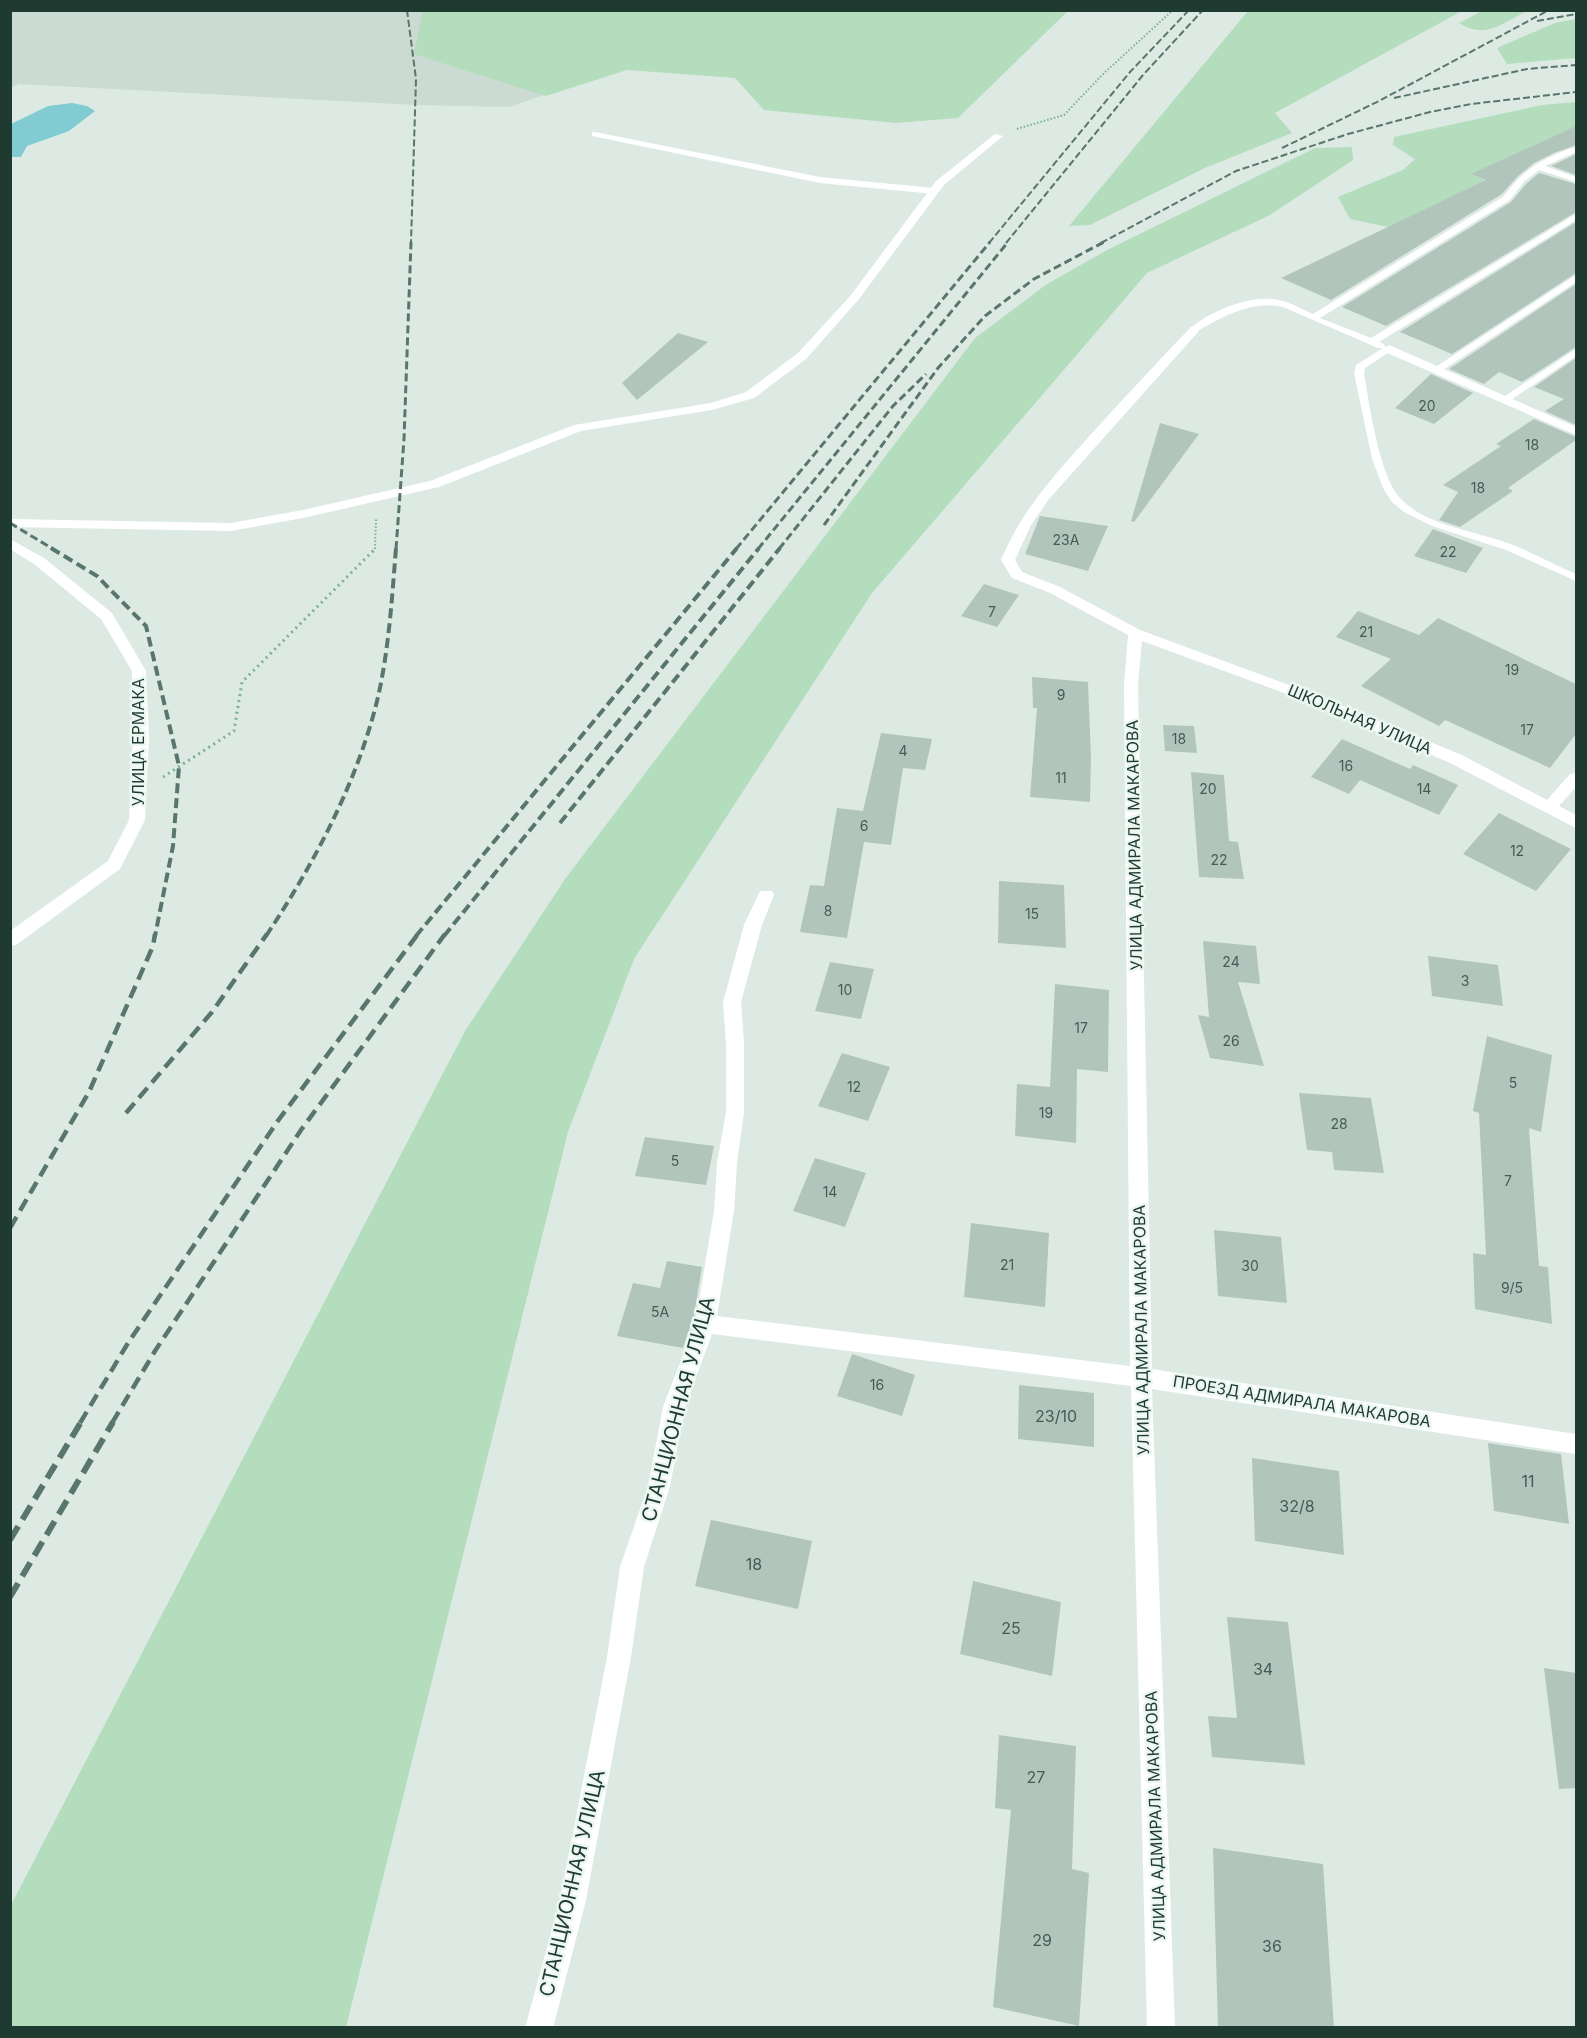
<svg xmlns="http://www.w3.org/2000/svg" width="1587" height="2038" viewBox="0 0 1587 2038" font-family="Inter,sans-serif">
<rect width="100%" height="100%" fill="#ddeae3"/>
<path fill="#cbdad2" d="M10,11H787L509,107L415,105L19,84L11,88Z"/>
<path fill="#b4ddbd" d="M423,10H1068V11L958,118L896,123L764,110L735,78L627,70L546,96L414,54Z
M1248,11H1462L1275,113L1292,133L1205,168L1090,225L1069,226Z
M1482,11V10L1527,11C1502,23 1486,40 1459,23Z
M1576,19V58L1507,64L1497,48L1555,23Z
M1576,102V129L1563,132L1472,174L1487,181L1388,227L1350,219L1338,197L1403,170L1415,159L1393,145L1394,137L1542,105Z
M1352,147L1353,160L1270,215L1147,273L872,593L634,959L568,1132L346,2027H11V1905L465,1031L565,879L975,338L1047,284L1109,249L1315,148Z"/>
<path fill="#81ccd3" d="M72,103L87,106L95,111L69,131L27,146L21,157H11V124L48,106Z"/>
<path fill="#b2c5bc" d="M1576,126V145L1554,153L1534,163L1517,177L1502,194L1331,300L1281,278L1486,180L1471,174Z
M1576,154V175L1551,166Z
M1539,173L1576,184V212L1386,326L1342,307L1511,202L1526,184Z
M1576,222V273L1452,354L1400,332Z
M1576,284V347L1522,382L1499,372L1484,384L1449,369Z
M678,333L708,342L637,400L622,383Z
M1576,358V425L1545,411L1564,399L1534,387Z
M1431,374L1473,393L1434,424L1395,408Z
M1534,419L1576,437V440L1508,488L1513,491L1460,527L1439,520L1458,492L1443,485L1501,446L1496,444Z
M1160,423L1199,434L1134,522L1131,521Z
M1040,516L1108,526L1088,571L1025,554Z
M1433,529L1483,548L1466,573L1414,556Z
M984,584L1019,595L997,627L961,616Z
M1358,611L1419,635L1438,618L1576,684V734L1550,768L1445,720L1439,726L1361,686L1391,659L1336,637Z
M1032,677L1088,682L1091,758L1090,802L1030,797L1037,708H1033Z
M1163,725L1194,726L1197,753L1165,751Z
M881,733L932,739L925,770L903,768L891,845L864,842L847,938L800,932L810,885L824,886L837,808L863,811Z
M1342,739L1410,769L1413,765L1458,785L1439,815L1360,780L1349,794L1311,777Z
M1191,772L1224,775L1229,841L1238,842L1244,879L1199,877Z
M1499,813L1571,849L1536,891L1463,854Z
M999,881L1064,885L1066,948L998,943Z
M1203,941L1256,946L1260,984L1238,982L1264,1066L1210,1058L1198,1015L1209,1017Z
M1428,956L1498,965L1503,1006L1432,996Z
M830,962L874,969L861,1019L815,1011Z
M1055,984L1109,990L1108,1072L1077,1069L1076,1143L1015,1136L1017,1084L1050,1087Z
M1487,1036L1552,1055L1541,1132L1529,1128L1539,1266L1548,1267L1552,1324L1475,1309L1473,1253L1486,1255L1479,1113L1473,1111Z
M842,1053L890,1067L868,1121L818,1106Z
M1299,1093L1371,1098L1384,1173L1334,1170L1332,1152L1307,1150Z
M645,1137L714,1146L706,1185L635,1176Z
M815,1158L866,1173L845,1227L793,1211Z
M971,1223L1049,1233L1045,1307L964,1297Z
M1214,1230L1281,1237L1287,1303L1218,1296Z
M667,1261L702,1267L694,1315L683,1348L617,1336L633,1283L660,1288Z
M852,1354L915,1375L902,1416L837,1396Z
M1019,1385L1094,1393V1447L1018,1439Z
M1488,1443L1561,1454L1569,1524L1494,1511Z
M1252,1458L1339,1471L1344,1555L1255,1541Z
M711,1520L812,1541L798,1609L695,1586Z
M973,1581L1061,1602L1052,1676L960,1654Z
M1227,1617L1288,1622L1305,1765L1212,1757L1208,1716L1237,1718Z
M1544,1668L1576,1673V1788L1559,1789Z
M999,1735L1076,1746L1072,1869L1089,1873L1079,2026L993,2007L1011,1810L995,1808Z
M1213,1848L1323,1864L1334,2028H1218Z"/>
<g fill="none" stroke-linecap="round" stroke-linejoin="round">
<path stroke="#7caf9c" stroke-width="2" stroke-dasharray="1.5 2" stroke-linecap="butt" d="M1017,129L1064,115L1102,75L1173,10
M375,549L376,519"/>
<path stroke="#7caf9c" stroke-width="3" stroke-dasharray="2 4" stroke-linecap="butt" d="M163,777L234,731L242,682L376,548"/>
<path fill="#fff" fill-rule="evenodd" d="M595,132L820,177L934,188L938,191L934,194L820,183L592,136V132Z
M1576,147V152L1545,166L1576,177V182L1539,170L1524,182L1510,200L1320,318L1371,338L1576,214V220L1379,342L1384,344L1385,347L1389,346L1394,349L1365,368L1364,373C1369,403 1379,474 1399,497C1426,527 1478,531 1513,545C1535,554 1555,565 1576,574V581L1506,550L1432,526L1404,512L1392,502L1384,490L1372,459L1354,373L1356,365L1383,348H1378L1283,307C1254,300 1223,316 1198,331L1190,329C1209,311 1247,297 1273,299C1288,301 1300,308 1313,314L1504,196C1522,170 1546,156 1576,147Z
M1576,275V282L1440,372L1431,370Z
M1576,349V356L1508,402L1499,400Z"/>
<path fill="#fff" fill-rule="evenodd" d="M995,134L1003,136L944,185L859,299L806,359L754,398L712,410L581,431L439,487L303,518L231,531L10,527V519L231,523L303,510L430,481L574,425L711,403L746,392L798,353L851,295L936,181Z
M1195,326L1199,327V331L1049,499L1031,525L1015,560L1022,572L1060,587L1140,630L1308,692L1462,755L1547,800L1570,774L1576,773V787L1559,806L1576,815V828L1450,763L1298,698L1142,641L1138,685L1152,1369L1576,1434V1454L1152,1389L1175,2028H1147L1131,1386L712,1334L685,1407L670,1486L644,1567L631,1657L586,1900L553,2028H525L560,1900L607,1657L620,1567L648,1486L663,1407L695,1324L714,1211L717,1163L726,1112V1044L723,1002L744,925L760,891H772L774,895L762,925L741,1002L744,1044V1112L737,1163L734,1211L717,1316L1130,1366L1124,685L1128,635L1050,593L1012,578L1001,560C1022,509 1058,471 1094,431C1126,396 1158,361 1191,327Z
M1389,345L1576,427V435L1385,352L1383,349Z
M10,539L44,558L112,613L146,671L149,737L145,820L120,869L16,945L10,946V931L108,861L129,820L133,737L132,671L101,619L34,564L10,549Z"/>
<path stroke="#58766c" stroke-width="2" stroke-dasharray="7 3" stroke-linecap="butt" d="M407,10L416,79L411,243
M1537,21L1576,14
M1394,98L1527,69L1576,65
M1282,148L1379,101L1549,10
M989,243L1130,72L1189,10
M1006,243L1143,75L1203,10
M1101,243L1236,171L1348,134L1430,112L1471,104L1576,92"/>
<path stroke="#58766c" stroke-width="3" stroke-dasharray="8 4" stroke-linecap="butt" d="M10,523L53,549
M824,525L938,368L985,316L1034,279L1104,242
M396,549L404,439L411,242
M736,549L990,242
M758,549L1008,242
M779,549L893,406L926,374"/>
<path stroke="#58766c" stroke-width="4" stroke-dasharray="10 5" stroke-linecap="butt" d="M51,548L97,576L146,626L179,766L173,846L155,936
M560,823L780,548
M266,936C314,864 358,781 378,697C389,648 392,598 396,548
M416,936L737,548
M444,936L759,548"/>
<path stroke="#58766c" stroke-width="4.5" stroke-dasharray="13 7" stroke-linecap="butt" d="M126,1113L212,1012L267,934
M10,1228L89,1092L153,946L155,934
M80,1423L128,1343L277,1122L418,934
M112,1423L155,1351L301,1130L445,934"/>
<path stroke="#58766c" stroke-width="6" stroke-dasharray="16 8" stroke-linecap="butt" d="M10,1540L81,1422
M10,1597L113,1422"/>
</g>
<g text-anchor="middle" stroke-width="5" stroke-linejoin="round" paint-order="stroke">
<g font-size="14" fill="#435d54">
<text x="1427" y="411">20</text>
<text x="1532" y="450">18</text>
<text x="1478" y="493">18</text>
<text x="1066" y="545">23А</text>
<text x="1448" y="557">22</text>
<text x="992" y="617">7</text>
<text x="1366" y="637">21</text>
<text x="1512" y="675">19</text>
<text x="1061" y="700">9</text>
<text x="1527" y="735">17</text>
<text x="1179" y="744">18</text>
<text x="903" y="756">4</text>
<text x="1346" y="771">16</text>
<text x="1061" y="783">11</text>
<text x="1208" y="794">20</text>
<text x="1424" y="794">14</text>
<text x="864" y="831">6</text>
<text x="1517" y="856">12</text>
<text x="1219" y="865">22</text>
<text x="828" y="916">8</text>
<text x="1032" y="919">15</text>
<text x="1231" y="967">24</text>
<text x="1465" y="986">3</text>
<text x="845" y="995">10</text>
<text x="1081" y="1033">17</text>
<text x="1231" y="1046">26</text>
<text x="1513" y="1088">5</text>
<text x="854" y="1092">12</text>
<text x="1046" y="1118">19</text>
<text x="1339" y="1129">28</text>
<text x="675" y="1166">5</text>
<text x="1508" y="1186">7</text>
<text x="830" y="1197">14</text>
<text x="1007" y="1270">21</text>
<text x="1250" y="1271">30</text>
<text x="1512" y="1293">9/5</text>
<text x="660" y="1317">5А</text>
<text x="877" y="1390">16</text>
</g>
<g font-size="16" fill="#1e3a31" stroke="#edf7f1">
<text transform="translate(1360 719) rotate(23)" y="6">ШКОЛЬНАЯ УЛИЦА</text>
<text transform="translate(138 742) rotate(-90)" y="6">УЛИЦА ЕРМАКА</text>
<text transform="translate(1134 845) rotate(-91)" y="6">УЛИЦА АДМИРАЛА МАКАРОВА</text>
<text transform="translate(1141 1330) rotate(-91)" y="6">УЛИЦА АДМИРАЛА МАКАРОВА</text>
<text transform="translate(1302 1401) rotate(9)" y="6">ПРОЕЗД АДМИРАЛА МАКАРОВА</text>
<text transform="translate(1155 1816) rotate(-92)" y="6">УЛИЦА АДМИРАЛА МАКАРОВА</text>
</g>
<g font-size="16" fill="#435d54">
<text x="1056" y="1422">23/10</text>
<text x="1528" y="1487">11</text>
<text x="1297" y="1512">32/8</text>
<text x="754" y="1570">18</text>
<text x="1011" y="1634">25</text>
<text x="1263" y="1675">34</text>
<text x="1036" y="1783">27</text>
<text x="1042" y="1946">29</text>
<text x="1272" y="1952">36</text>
</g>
<g font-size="20" fill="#1e3a31" stroke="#edf7f1">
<text transform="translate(678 1409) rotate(-75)" y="7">СТАНЦИОННАЯ УЛИЦА</text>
<text transform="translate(572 1883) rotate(-77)" y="7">СТАНЦИОННАЯ УЛИЦА</text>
</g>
</g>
<rect width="1587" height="2038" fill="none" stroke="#1e3a31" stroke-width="24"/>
</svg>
